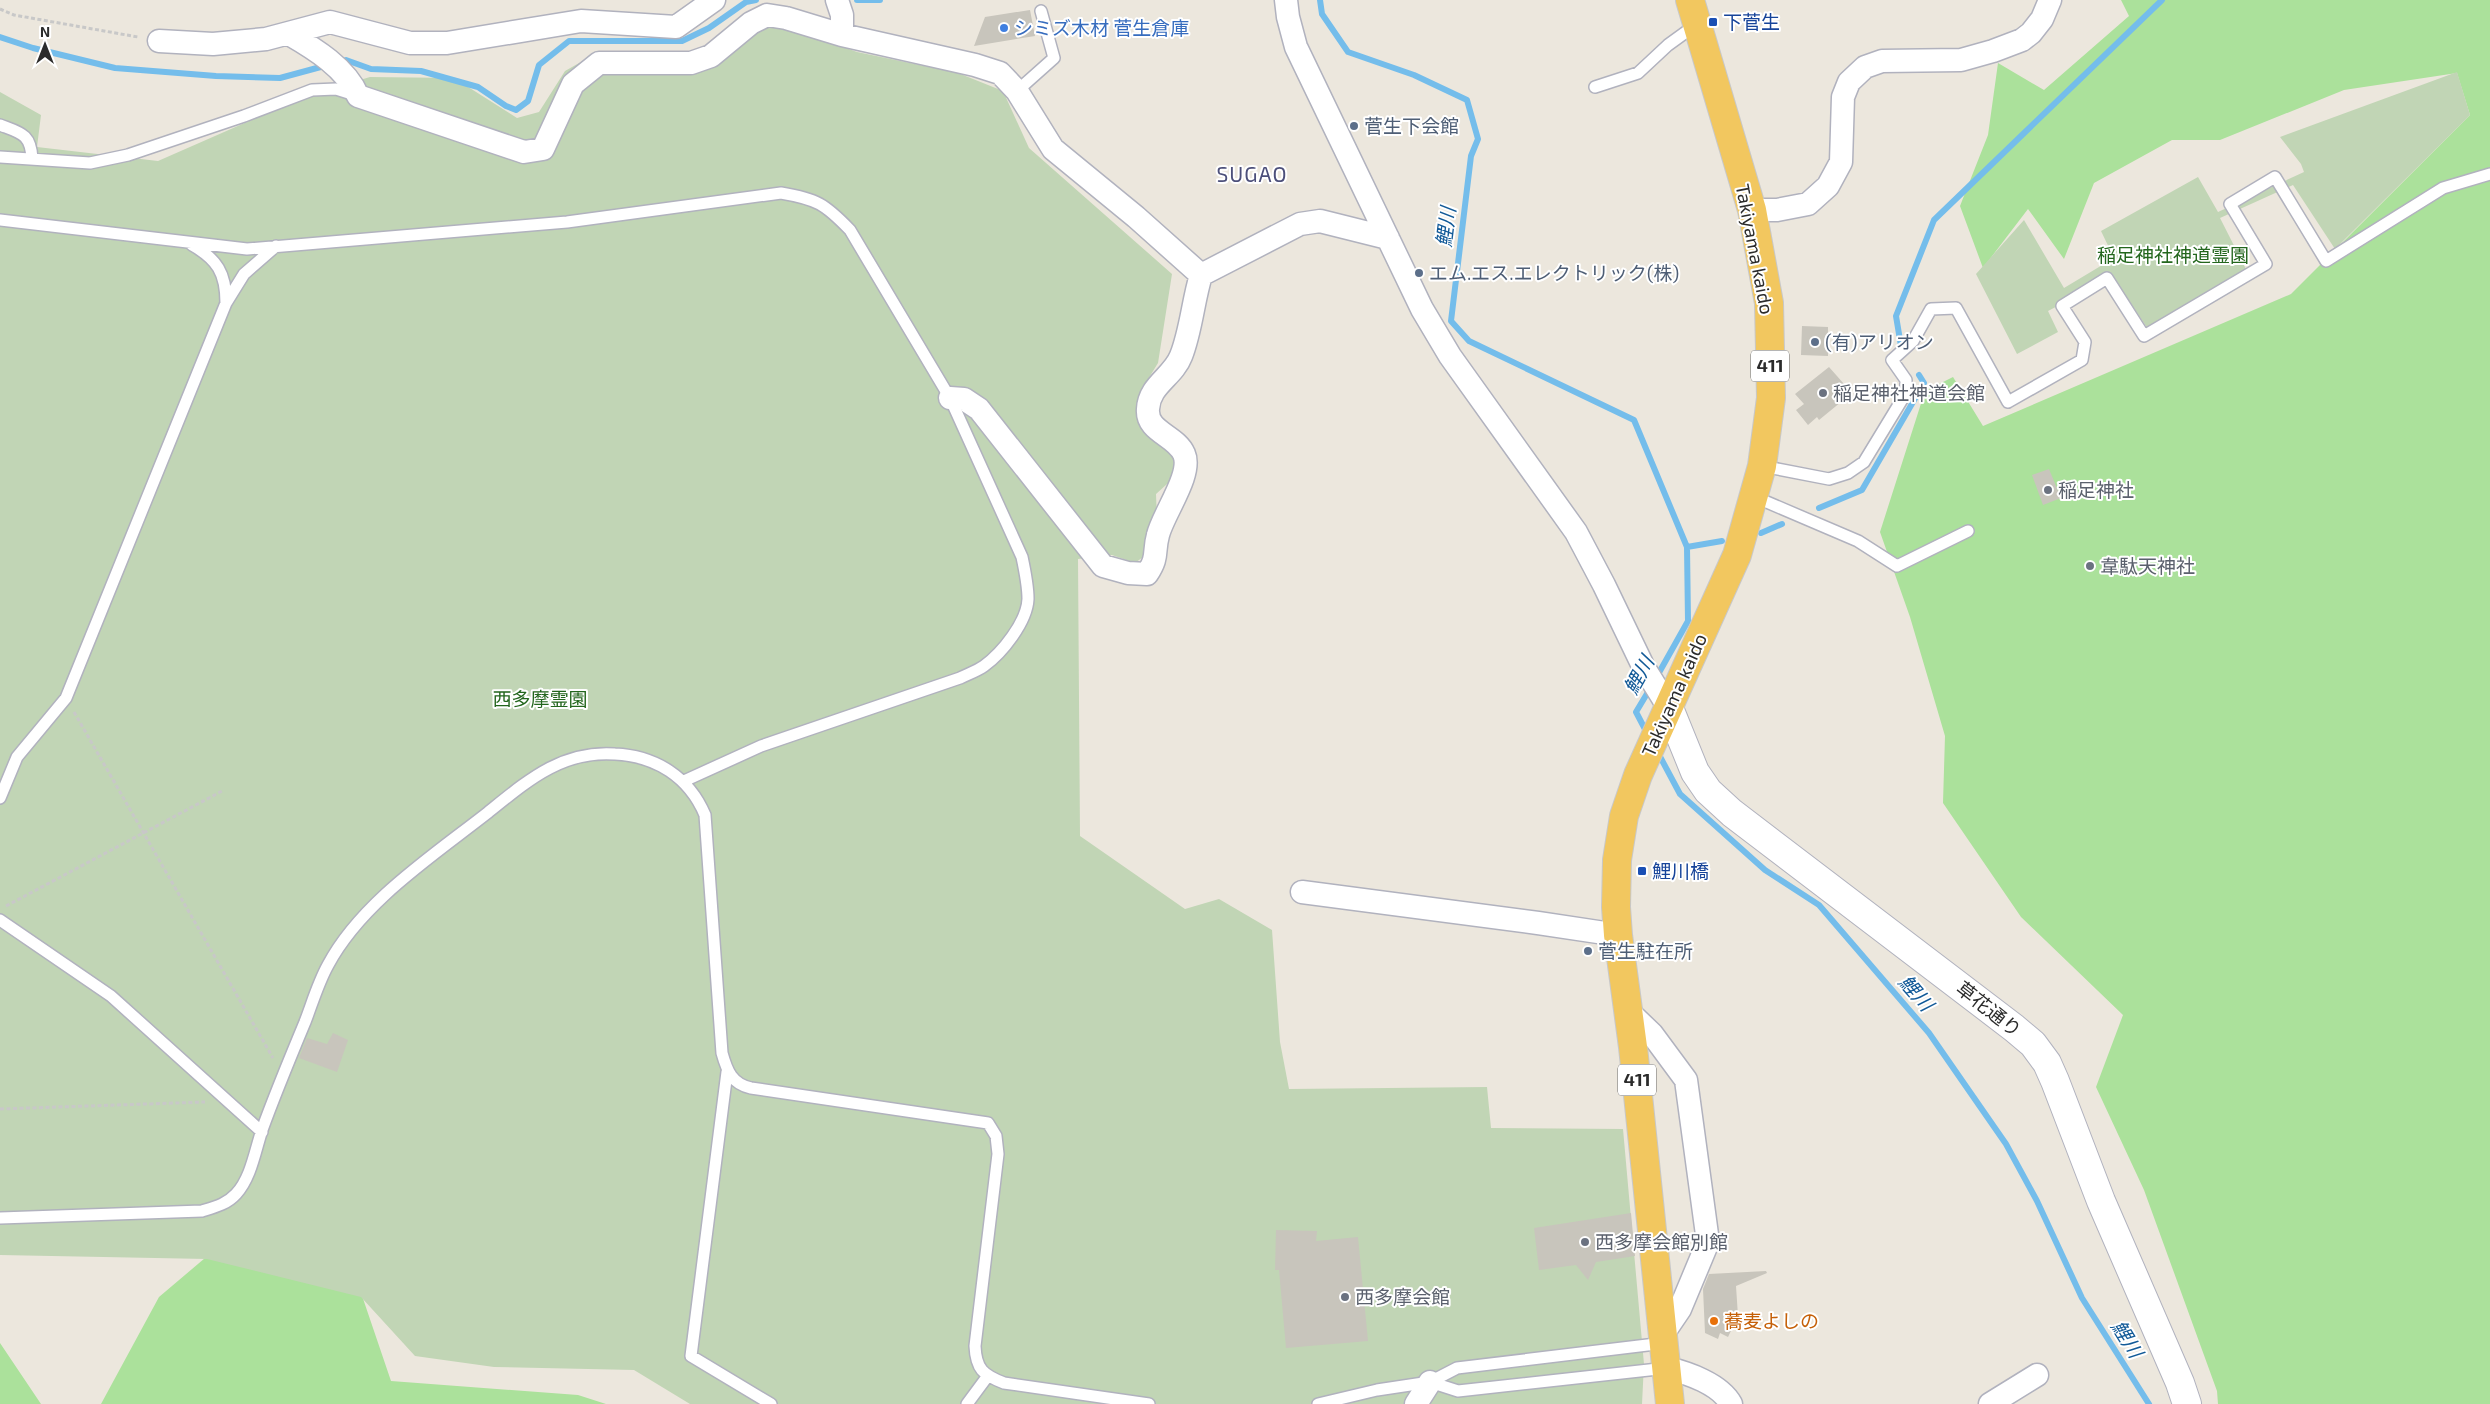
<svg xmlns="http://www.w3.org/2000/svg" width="2490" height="1404" viewBox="0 0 2490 1404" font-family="'Exo 2','Noto Sans JP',sans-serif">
<rect width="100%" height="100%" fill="#ece7dd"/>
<path fill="#abe19b" d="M2121,0H2490V1404H2218L2217,1391L2144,1190L2096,1087L2123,1015L2021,917L1943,803L1945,736L1910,617L1880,532L1925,391L1953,377L1983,426L2291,294L2470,115L2457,73L2344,90L2220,140H2172L2094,183L2064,259L2028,209L1983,268L1960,206L1988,135L1998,63L2044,90L2129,16Z
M218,1247L356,1278L391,1381L578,1395L606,1404H101L159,1297Z
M0,1343L41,1404H0Z"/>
<path fill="#c1d5b5" d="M774,22L857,52L958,73L1003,91L1029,148L1172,274L1158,363L1142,389L1148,427L1174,445L1177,475L1156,494L1157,520L1151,551L1135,563L1112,555L1078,559L1080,836L1185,909L1219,899L1272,930L1280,1042L1289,1089L1487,1087L1491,1128L1623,1129L1644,1364L1642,1404H690L634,1370L494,1367L415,1356L361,1297L207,1259L0,1255V92L41,115L37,147L158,161L306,96L370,77L454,78L517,118L539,112L565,71L595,54H696Z
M2457,72L2470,115L2335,249L2293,185L2220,218L2250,277L2150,332L2113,277L2048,311L2058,332L2017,354L1976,274L2024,220L2064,288L2114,258L2101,231L2198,177L2218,212L2304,172L2301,164L2280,137Z"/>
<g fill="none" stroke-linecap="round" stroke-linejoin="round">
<path stroke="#74bdeb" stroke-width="6" d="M857,0H880
M1320,0L1322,14L1348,52L1414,75L1467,100L1478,139L1471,156L1451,321L1469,341L1634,420L1687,547L1688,621L1656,678
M0,37L33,48L115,68L216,76L280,78L328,65
M340,62L346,60L371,69L421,71L478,87L506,106L516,110L528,101L539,65L569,41H682L709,28L746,2L756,0
M1901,346L1896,316L1934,220L2162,0
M1819,508L1862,490L1924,383L1919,375
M1761,533L1782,524
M1687,547L1722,541
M1647,733L1636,712L1651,687
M1657,751L1680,794L1765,870L1819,905L1929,1033L2006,1144L2037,1201L2082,1298L2149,1404"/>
</g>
<path fill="#c8c5bc" d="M1030,10L1035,36L974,46L985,17Z
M1802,326L1828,327V356L1801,355Z
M1829,367L1852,393L1819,420L1817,417L1808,425L1796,410L1804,404L1795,394Z
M2049,469L2061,498L2043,505L2032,475Z
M333,1033L348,1040L337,1072L299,1058L307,1038L327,1044Z
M1631,1213L1635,1256L1596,1262L1588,1280L1576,1265L1539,1270L1534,1228Z
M1276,1230L1317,1231L1316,1241L1358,1237L1368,1341L1286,1348L1279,1270H1275Z
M1766,1271L1767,1273L1736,1286L1738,1316L1728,1337L1720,1333L1718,1339L1705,1333L1703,1289L1709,1274Z"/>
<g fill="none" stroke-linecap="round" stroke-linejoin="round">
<g stroke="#b1b2be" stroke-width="14">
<path id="service" d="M1595,87L1638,73L1668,45L1697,24
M1017,91L1054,58L1041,11
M0,125C21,133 31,134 32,159
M0,157L90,163L128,155L244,116L312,90L336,89L355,95
M0,220L247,249L567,222L781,193C817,199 825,204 850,230L950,398L1022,557C1025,571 1028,585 1028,599C1027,622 1002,653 984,666C977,671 968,674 960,678L761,746L684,781
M192,245C217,259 226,273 226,303
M1762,466L1829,479L1848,473L1864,462L1906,393V380L1892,360L1913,341L1931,309L1956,308L2008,402L2082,360L2085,342L2062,306L2107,278L2144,336L2266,264L2230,204L2275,177L2326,261L2443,188L2490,174
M1755,497L1858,541L1897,566L1968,531
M0,798L17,757L66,698L226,303L244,274L276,246
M0,920L111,996L262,1132
M727,1072L691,1356L771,1404
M0,1218L202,1211C215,1207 227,1204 236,1194C251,1178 255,1151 262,1130C275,1094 290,1058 305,1022C312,1004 318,983 328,965C361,903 431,857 486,814C526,782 561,750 615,754C656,756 689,777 705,815L722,1053C727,1071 732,1084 751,1088L988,1123L996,1136L998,1154L975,1346C976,1369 983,1375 1004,1383L1149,1404
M1430,1382L1458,1391L1667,1368
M967,1404L987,1377
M1318,1404L1377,1390L1430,1382L1457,1368L1664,1343"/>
</g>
<g stroke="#b1b2be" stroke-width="25">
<path id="minor" d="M837,0L842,15V35
M1286,0L1288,17L1296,47L1422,309L1450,356L1576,532L1604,585L1643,666L1669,708
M289,34C315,49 346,68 358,96L524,152L543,149L573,84L599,63H691L711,56L751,23L767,15L786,18L842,35L975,65L1000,73L1017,91L1053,149L1136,217L1201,275L1300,224L1320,221L1388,238
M159,41L213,44L266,39L330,22L410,43H447L581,21L676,27L714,0
M1752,210H1777L1808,204L1828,186L1841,162L1843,97L1849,82L1865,67L1882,61L1961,60L1993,51L2022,40L2031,33L2042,19L2050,0
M950,398L964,399L979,409L1103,566L1128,573L1147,574C1159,556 1153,553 1158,535C1163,514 1193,474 1184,454C1176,435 1146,432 1148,409C1149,385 1173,377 1181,356C1191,331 1193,301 1201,275
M1302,892L1538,923L1618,935
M1628,1011L1652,1034L1686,1080L1708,1242L1680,1309L1663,1334
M1667,1368C1688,1373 1720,1384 1731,1404
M1416,1404L1430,1382
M1990,1404L2037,1375"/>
</g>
<g stroke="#b1b2be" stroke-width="30">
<path id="tertiary" d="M1669,708L1695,772L1708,791L1732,813L2014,1028L2033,1044L2047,1063L2055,1081L2101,1201L2180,1383L2187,1404"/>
</g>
<g stroke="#c8c8c8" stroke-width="30">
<path id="trunk" d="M1670,1404L1633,1047L1618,935L1616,907L1617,860L1624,816L1638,775L1737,555L1762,466L1771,398L1769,303L1752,210L1690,0"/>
</g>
<path stroke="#c8c8c8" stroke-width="3" stroke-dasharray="4 2.5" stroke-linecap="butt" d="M0,9L14,15L138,37
M74,712L273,1058
M6,906L224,790
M0,1109L205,1102"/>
<use href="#service" stroke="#fff" stroke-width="11"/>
<use href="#minor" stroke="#fff" stroke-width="22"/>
<use href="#tertiary" stroke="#fff" stroke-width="28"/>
<use href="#trunk" stroke="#f2c75f" stroke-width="28"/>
</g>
<g fill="#1a4fb4" stroke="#fff" stroke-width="2">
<rect x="1708" y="17" width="10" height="10" rx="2.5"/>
<rect x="1637" y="866" width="10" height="10" rx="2.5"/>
</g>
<circle fill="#3f7fe0" stroke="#fff" stroke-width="2" cx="1004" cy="28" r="5"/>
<g fill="#5c6f8a" stroke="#fff" stroke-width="2">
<circle cx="1354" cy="126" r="5"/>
<circle cx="1419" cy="273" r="5"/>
<circle cx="1815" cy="342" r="5"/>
<circle cx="1588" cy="951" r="5"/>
</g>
<g fill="#6b7280" stroke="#fff" stroke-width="2">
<circle cx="1823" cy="393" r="5"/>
<circle cx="2048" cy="490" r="5"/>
<circle cx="2090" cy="566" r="5"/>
<circle cx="1585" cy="1242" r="5"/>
<circle cx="1345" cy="1297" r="5"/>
</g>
<circle fill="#e8710a" stroke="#fff" stroke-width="2" cx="1714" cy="1321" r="5"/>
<g text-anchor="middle" stroke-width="4" stroke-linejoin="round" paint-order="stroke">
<g fill="#fff" stroke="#6b6b6b" stroke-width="1">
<rect x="1751" y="350.5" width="38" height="31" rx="4"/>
<rect x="1618" y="1064.5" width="38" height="31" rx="4"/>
</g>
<g font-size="18" font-weight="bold" fill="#2b2b2b">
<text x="1770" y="372">411</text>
<text x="1637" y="1086">411</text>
</g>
<g font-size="19" fill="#164399" stroke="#fff" text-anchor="start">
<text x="1723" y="29">下菅生</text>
<text x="1652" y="878">鯉川橋</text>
</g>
<g font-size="19" fill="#366cbe" stroke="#fff" text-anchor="start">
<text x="1014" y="35">シミズ木材 菅生倉庫</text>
</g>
<g font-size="19" fill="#4e5e75" stroke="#fff" text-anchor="start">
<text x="1364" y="133">菅生下会館</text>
<text x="1429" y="280">エム.エス.エレクトリック(株)</text>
<text x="1825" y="349">(有)アリオン</text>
<text x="1598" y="958">菅生駐在所</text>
</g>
<g font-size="19" fill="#2b2b2b" stroke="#fff">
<text transform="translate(1755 249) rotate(79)" y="7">Takiyama kaido</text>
<text transform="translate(1674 695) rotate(-66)" y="7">Takiyama kaido</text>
<text transform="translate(1989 1009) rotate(38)" y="7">草花通り</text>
</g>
<g font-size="19" fill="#23661d" stroke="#fff">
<text x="2173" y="262">稲足神社神道霊園</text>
<text x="540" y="706">西多摩霊園</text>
</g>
<g font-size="19" fill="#5b616d" stroke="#fff" text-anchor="start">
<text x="1833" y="400">稲足神社神道会館</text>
<text x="2058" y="497">稲足神社</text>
<text x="2100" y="573">韋駄天神社</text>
<text x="1595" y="1249">西多摩会館別館</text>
<text x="1355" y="1304">西多摩会館</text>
</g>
<g font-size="19" fill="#c56008" stroke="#fff" text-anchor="start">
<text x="1724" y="1328">蕎麦よしの</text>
</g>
<g font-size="20" font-style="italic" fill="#125a98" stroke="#fff">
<text transform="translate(1446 227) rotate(-83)" y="7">鯉川</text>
<text transform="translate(1639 675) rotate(-61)" y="7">鯉川</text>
<text transform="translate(1916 993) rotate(49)" y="7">鯉川</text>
<text transform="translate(2127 1339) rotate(58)" y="7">鯉川</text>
</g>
<g font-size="21" letter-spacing="1" fill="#4c4f7a" stroke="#fff">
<text x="1252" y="182">SUGAO</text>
</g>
</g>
<g transform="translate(45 45)" stroke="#ffffff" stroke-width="4" paint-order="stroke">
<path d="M0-4L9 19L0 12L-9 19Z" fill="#2b2b2b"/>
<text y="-8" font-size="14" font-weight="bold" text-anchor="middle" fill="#2b2b2b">N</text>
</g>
</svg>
